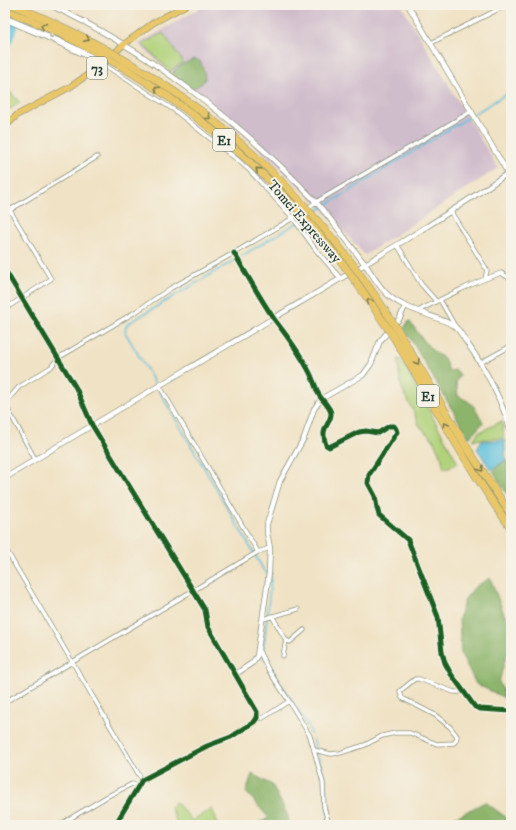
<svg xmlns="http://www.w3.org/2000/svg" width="516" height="830" viewBox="0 0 516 830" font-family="'IM FELL DW Pica',serif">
<rect width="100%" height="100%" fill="#f7f3e8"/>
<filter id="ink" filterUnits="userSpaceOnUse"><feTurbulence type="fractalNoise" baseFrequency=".025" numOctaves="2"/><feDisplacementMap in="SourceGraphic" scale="8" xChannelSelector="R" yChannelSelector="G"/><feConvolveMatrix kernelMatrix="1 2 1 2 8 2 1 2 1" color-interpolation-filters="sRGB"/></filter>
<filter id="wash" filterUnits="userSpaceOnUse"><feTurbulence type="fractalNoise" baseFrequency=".012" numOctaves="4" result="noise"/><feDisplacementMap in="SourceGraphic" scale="16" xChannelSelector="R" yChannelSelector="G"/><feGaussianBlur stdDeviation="0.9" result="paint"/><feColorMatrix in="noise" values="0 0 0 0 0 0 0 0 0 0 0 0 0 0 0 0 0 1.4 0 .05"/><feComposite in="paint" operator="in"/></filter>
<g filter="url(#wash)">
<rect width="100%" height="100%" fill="#f0e2c4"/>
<path fill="#d0bdcc" d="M205,5H401L498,168L365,255L316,202L225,117L138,44Z"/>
<path fill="#b1d27a" stroke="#688857" d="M163,33L183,62L170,71L142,44Z
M6,87L20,103L5,112V90Z
M398,359L401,360L458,463L444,469L442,459L433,439L426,433L419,425L413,410L405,396L400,382Z
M502,421L504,438L473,440L478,433Z
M176,802L196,825H175L176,820L170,807Z
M212,809L216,818L217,825H198L194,819Z"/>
<path fill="#8cb46a" stroke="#56784f" d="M194,59L200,61L204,71L205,79L201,84L190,90L172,73L181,65Z
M409,321C420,334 428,351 444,358L449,371L456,370L460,375L456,382L458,396C475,404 475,407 483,423L469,438L404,328Z
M507,459C507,473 511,487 511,501L493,471Z
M490,578L504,614L511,626V650L506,656L499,682L507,699L476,684L461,654L459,619L465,599L475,587Z
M252,774L272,785L287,814L290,825H253L269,818L246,792Z
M485,802L511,821V825H431L462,814Z"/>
<path fill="#5dbfdb" stroke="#3e7e88" d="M505,440L506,460L491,470L477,449L482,441Z"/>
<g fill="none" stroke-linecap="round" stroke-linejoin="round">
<path stroke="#5dbfdb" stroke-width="1.5" d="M314,213L511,91
M267,573L263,569L125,332L126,326L129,323L302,220
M270,576L271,578L263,655L309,728L311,734
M313,739L326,782L327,810L331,825"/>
<path stroke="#5dbfdb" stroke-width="8" d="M5,49L18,15"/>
</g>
</g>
<g filter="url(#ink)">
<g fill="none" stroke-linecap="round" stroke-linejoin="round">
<g stroke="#88907c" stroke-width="5">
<path id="minor" d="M5,17L48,35
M5,20L52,40L103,64L174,110L239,161L250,171L293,218L316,250L341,279
M54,38L106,61
M431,43L507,5
M5,202L51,279L5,309
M10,210L97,157
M451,212L487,270L485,279
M398,246L421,284L436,301
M234,253C247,275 260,298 274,319C287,336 300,353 310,373C313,379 315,386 318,393C321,400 329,405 331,413C332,424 319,426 326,445L329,447L359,432L366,431L378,433L389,426H394L396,429L397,432L369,475L368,483L375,496L377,508L379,515L408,540L438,617L442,652L445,663L451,674L475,707L480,709L511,711
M5,270L76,388L92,425L205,610L208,627L236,674
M440,300L455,326
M418,311C445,297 472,283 501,273L511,279
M480,363L511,346
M159,385L258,552
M5,403L19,387L51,367L58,358L137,311L171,288L234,253L293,218L316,202L472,111
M5,404L35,459
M5,548L142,780
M272,616L286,640L290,642L304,630
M263,619L298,609
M258,649L269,671L289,701L310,736L323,783L324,807L329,825
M283,656L286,640
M5,702L258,552L270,548
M257,718H263L289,701
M314,750L331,754L340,753L365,745L382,736L395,733H410L437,744L454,743L456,740L457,736L450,727L435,715L402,698L400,691L415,679H419L454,692H463
M59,825L108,796L132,784L138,786"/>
</g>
<g stroke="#88907c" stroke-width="6">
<path id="tertiary" d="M50,5C146,49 243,124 315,201C334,222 350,245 367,267C373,276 379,286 386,293C401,309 434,315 453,325C458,328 462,335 465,340C485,368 502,399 511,433
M408,5L508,173L511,176
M5,478C93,424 183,372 272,319C352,272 432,226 508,173L511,170
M115,825L142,780L207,746L231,737L254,722L257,718V712L236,674L252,663L257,656L269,573L270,548L267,533V524L280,481L304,438L314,409L321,399L363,375L371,364L380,341L400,318L405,306"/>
</g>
<g stroke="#88907c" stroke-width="7">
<path id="primary" d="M5,127L17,115L70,87L103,64L123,45L153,23L186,5"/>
</g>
<g stroke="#88907c" stroke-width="8">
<path id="motorway" d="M397,329L466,446L511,515
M391,333C431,398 466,466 511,528"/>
</g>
<use href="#minor" stroke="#fff" stroke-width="3.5"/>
<use href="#tertiary" stroke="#fff" stroke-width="4.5"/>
<use href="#primary" stroke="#e9c769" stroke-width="5.5"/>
<use href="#motorway" stroke="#e9c769" stroke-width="7"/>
<g stroke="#88907c" stroke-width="8" stroke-linecap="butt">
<path id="motorway-bridge" d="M13,5C133,54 239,127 322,226C350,258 374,293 397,329
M5,10C136,60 253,148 339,259C358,283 374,308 391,333"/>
</g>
<use href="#motorway-bridge" stroke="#e9c769" stroke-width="7"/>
<g stroke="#f7f3e8" stroke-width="8">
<path id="cycleway" d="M234,253C247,275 260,298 274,319C287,336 300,353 310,373C313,379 315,386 318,393C321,400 329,405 331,413C332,424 319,426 326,445L329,447L359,432L366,431L378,433L389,426H394L396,429L397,432L369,475L368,483L375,496L377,508L379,515L408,540L438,617L442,652L445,663L451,674L475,707L480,709L511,711
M5,270L76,388L92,425L205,610L208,627L257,712V718L254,722L231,737L207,746L142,780L115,825"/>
</g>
<use href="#cycleway" stroke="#1b5e20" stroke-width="5"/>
</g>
<defs><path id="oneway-chevron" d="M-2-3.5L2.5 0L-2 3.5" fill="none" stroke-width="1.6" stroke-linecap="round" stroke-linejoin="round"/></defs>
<g stroke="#7a7b4c">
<use href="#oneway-chevron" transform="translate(43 26) rotate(-156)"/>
<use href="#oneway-chevron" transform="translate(87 39) rotate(27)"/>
<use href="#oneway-chevron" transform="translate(157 89) rotate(-146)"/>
<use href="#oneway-chevron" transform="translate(208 117) rotate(38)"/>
<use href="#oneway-chevron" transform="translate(258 170) rotate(-138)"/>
<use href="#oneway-chevron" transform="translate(369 301) rotate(-124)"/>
<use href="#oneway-chevron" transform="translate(417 362) rotate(59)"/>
<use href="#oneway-chevron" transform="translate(445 425) rotate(-120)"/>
<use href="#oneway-chevron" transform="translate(481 469) rotate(58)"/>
</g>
</g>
<g text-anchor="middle" stroke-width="4" stroke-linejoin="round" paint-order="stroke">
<g fill="#f7f3e8" stroke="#60746a" stroke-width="1">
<rect x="87" y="57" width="20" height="22" rx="3"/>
<rect x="213" y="129" width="22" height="22" rx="3"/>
<rect x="417" y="385" width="22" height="22" rx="3"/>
</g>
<g font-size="13" font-weight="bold" fill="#1f3d34">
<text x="97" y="73">73</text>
<text x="224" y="145">E1</text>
<text x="428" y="401">E1</text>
</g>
<g font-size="14" fill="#1f3d34" stroke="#f7f3e8">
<text transform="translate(305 221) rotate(49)" y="5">Tomei Expressway</text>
</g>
</g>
<rect width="516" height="830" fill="none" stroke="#f7f3e8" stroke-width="20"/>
</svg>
